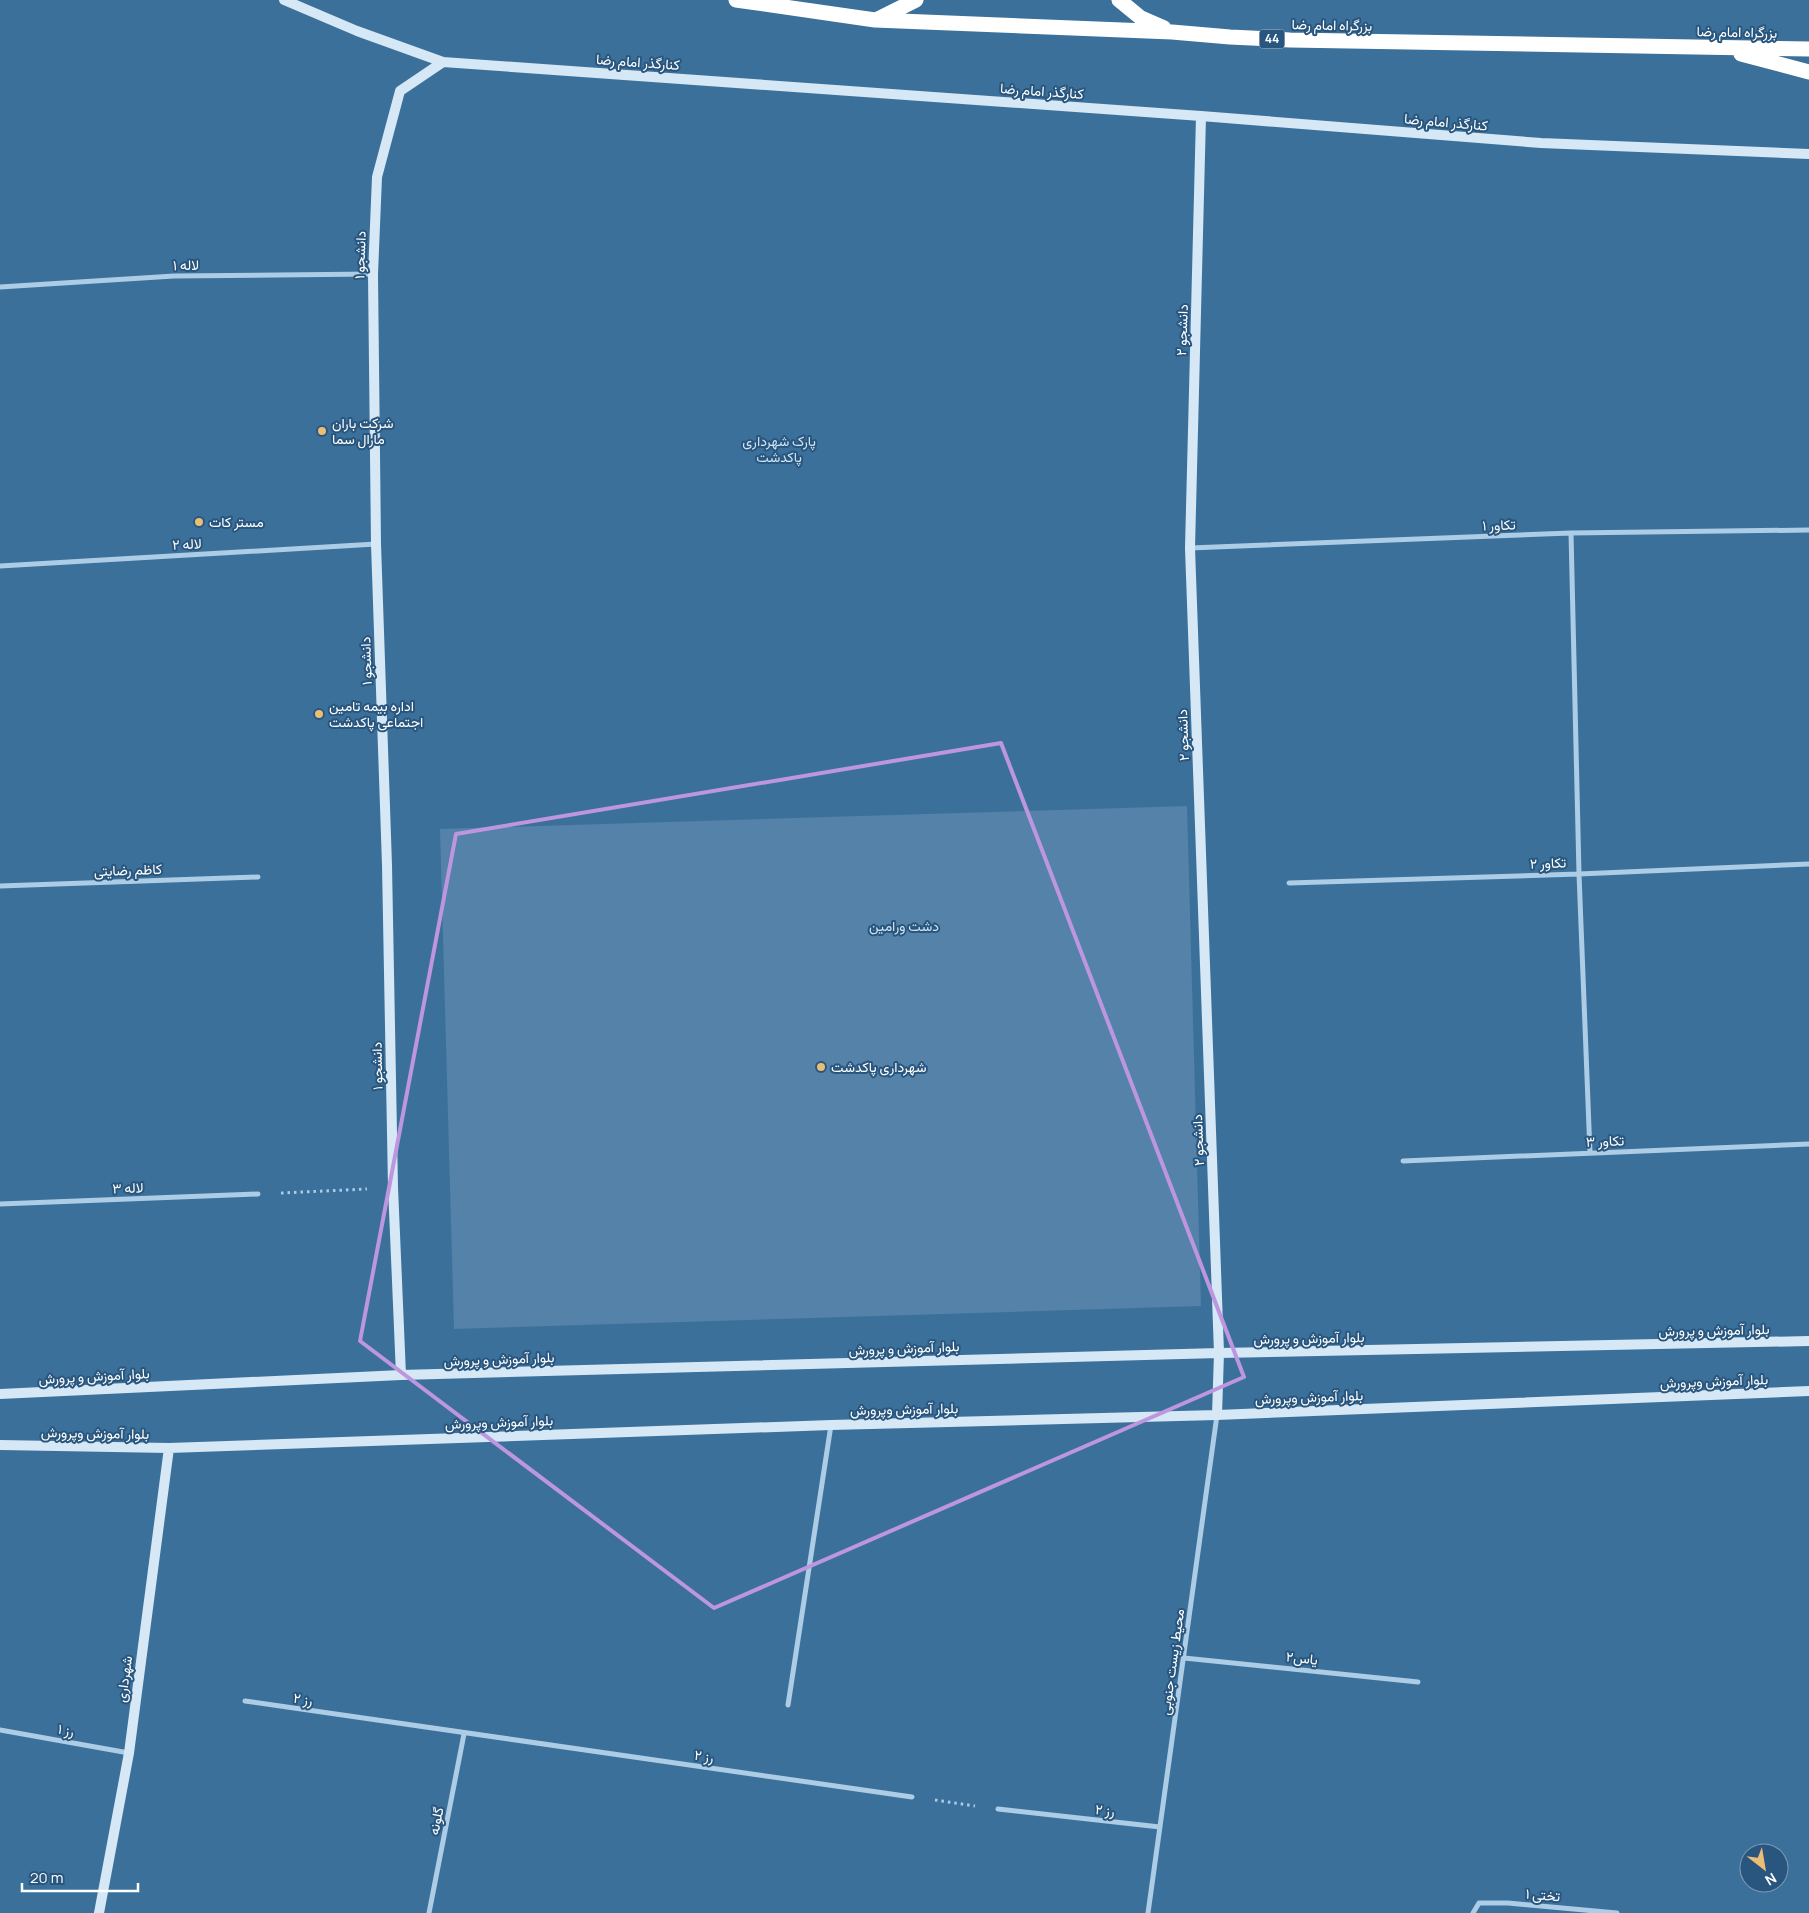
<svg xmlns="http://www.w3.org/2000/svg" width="1809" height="1913" viewBox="0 0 1809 1913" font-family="Manrope,Vazirmatn,sans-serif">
<rect width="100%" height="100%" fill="#28567e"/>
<path fill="#3b709b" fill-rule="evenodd" d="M0,0H1809V1913H0ZM1749,1853H1779V1883H1749Z"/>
<path fill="#5482a8" d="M1187,806L1201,1306L454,1329L440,829Z"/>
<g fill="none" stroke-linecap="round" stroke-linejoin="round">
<path stroke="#adcce5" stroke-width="3" stroke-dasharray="2.5 4" stroke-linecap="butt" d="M281,1193L367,1189
M935,1800L975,1806"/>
<path stroke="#adcce5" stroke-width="5" d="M0,287L174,276L373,274
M1571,533L1579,874L1590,1153
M1190,548L1571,533L1809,530
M0,566L376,544
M1289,883L1579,874L1809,864
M0,886L258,877
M1403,1161L1809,1144
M0,1204L258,1194
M1184,1658L1418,1682
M245,1701L912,1797
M788,1705L831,1425
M0,1730L129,1753
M998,1809L1160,1827
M429,1913L464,1734
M1148,1913L1217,1415
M1473,1913L1479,1903H1508L1617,1913"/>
<path stroke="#d6e7f5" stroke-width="10" d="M284,0L357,31L443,62L1201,116L1541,143L1809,154
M1201,116L1190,548L1219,1353L1217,1415
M401,1375L393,1187L387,865L376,544L373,274L377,177L400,91L443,62
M0,1394L401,1375L1219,1353L1809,1341
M0,1445L169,1448L831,1425L1217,1415L1809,1391
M99,1913L129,1753L169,1448"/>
<path stroke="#fff" stroke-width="15" d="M736,0L875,20L1172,32L1230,37L1290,40L1809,49
M1119,0L1141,18L1164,28
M876,20L916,0
M1741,54L1809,72"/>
</g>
<path fill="none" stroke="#bd96df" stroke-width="4" stroke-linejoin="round" d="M1001,743L1244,1377L714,1608L360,1341L456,834Z"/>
<g fill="#ecbd74" stroke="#28567e" stroke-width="2">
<circle cx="322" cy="431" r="5"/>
<circle cx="199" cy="522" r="5"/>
<circle cx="319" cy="714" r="5"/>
<circle cx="821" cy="1067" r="5"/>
</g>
<g text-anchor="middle" stroke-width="4" stroke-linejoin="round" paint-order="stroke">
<rect fill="#28567e" stroke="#beccd8" stroke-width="1" x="1259.5" y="29.5" width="25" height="19" rx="4"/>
<g font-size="12" font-weight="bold" fill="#fff">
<text x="1272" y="43">44</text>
</g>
<g font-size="14" fill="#fff" stroke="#28567e">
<text transform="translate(1332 25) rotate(1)" y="5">بزرگراه امام رضا</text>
<text transform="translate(1737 32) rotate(1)" y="5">بزرگراه امام رضا</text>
<text transform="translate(638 62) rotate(4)" y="5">کنارگذر امام رضا</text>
<text transform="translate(1042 91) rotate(4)" y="5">کنارگذر امام رضا</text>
<text transform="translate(1446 122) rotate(5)" y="5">کنارگذر امام رضا</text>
<text transform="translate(360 255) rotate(-88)" y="5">دانشجو ۱</text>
<text transform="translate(186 265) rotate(-1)" y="5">لاله ۱</text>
<text transform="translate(1182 330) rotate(-88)" y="5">دانشجو ۲</text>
<text transform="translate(1499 525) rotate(-2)" y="5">تکاور ۱</text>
<text transform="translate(187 544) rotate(-3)" y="5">لاله ۲</text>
<text transform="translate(366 661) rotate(-92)" y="5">دانشجو ۱</text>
<text transform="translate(1183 735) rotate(-92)" y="5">دانشجو ۲</text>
<text transform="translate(1548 863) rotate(-2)" y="5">تکاور ۲</text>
<text transform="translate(128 870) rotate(-2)" y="5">کاظم رضایتی</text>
<text transform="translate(377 1066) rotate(-91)" y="5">دانشجو ۱</text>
<text transform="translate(1198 1140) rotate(-92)" y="5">دانشجو ۲</text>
<text transform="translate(1605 1141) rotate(-2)" y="5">تکاور ۳</text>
<text transform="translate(128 1188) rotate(-2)" y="5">لاله ۳</text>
<text transform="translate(1714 1330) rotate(-1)" y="5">بلوار آموزش و پرورش</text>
<text transform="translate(1309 1338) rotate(-1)" y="5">بلوار آموزش و پرورش</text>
<text transform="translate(904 1348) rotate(-2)" y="5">بلوار آموزش و پرورش</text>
<text transform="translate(499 1359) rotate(-2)" y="5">بلوار آموزش و پرورش</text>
<text transform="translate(94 1376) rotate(-3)" y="5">بلوار آموزش و پرورش</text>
<text transform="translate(1714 1381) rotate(-2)" y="5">بلوار آموزش وپرورش</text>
<text transform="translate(1309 1397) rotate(-2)" y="5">بلوار آموزش وپرورش</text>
<text transform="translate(904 1409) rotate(-1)" y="5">بلوار آموزش وپرورش</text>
<text transform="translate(499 1422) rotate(-2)" y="5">بلوار آموزش وپرورش</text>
<text transform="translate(95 1433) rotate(1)" y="5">بلوار آموزش وپرورش</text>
<text transform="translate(1302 1658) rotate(6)" y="5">یاس۲</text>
<text transform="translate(1172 1662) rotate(-82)" y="5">محیط زیست جنوبی</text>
<text transform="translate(124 1679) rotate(-82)" y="5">شهرداری</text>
<text transform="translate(303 1699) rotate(8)" y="5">رز ۲</text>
<text transform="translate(66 1730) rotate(10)" y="5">رز ۱</text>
<text transform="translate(704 1756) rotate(8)" y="5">رز ۲</text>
<text transform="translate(1105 1810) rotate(6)" y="5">رز ۲</text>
<text transform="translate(436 1821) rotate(-79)" y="5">گلونه</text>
<text transform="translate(1543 1895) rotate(5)" y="5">تختی ۱</text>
</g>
<g font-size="14" fill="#fff" stroke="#28567e" text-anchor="start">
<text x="332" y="428">شرکت باران<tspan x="332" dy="16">مارال سما</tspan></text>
<text x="209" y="527">مستر کات</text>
<text x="329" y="711">اداره بیمه تامین<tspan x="329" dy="16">اجتماعی پاکدشت</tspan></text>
<text x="831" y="1072">شهرداری پاکدشت</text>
</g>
<g font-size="14" fill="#d0e4f4" stroke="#28567e">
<text x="779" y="446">پارک شهرداری<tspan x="779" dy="16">پاکدشت</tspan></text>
<text x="904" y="931">دشت ورامین</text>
</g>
</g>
<g transform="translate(1764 1868) rotate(149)"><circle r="24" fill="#28567e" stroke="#7e9ab2"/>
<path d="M0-4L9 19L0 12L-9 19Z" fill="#ecbd74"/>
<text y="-8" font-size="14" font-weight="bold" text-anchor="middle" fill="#ffffff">N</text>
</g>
<path d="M22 1883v8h116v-8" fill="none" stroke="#ffffff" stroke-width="2.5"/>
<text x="30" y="1883" font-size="15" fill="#ffffff" stroke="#28567e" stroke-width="4" paint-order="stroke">20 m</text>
</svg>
